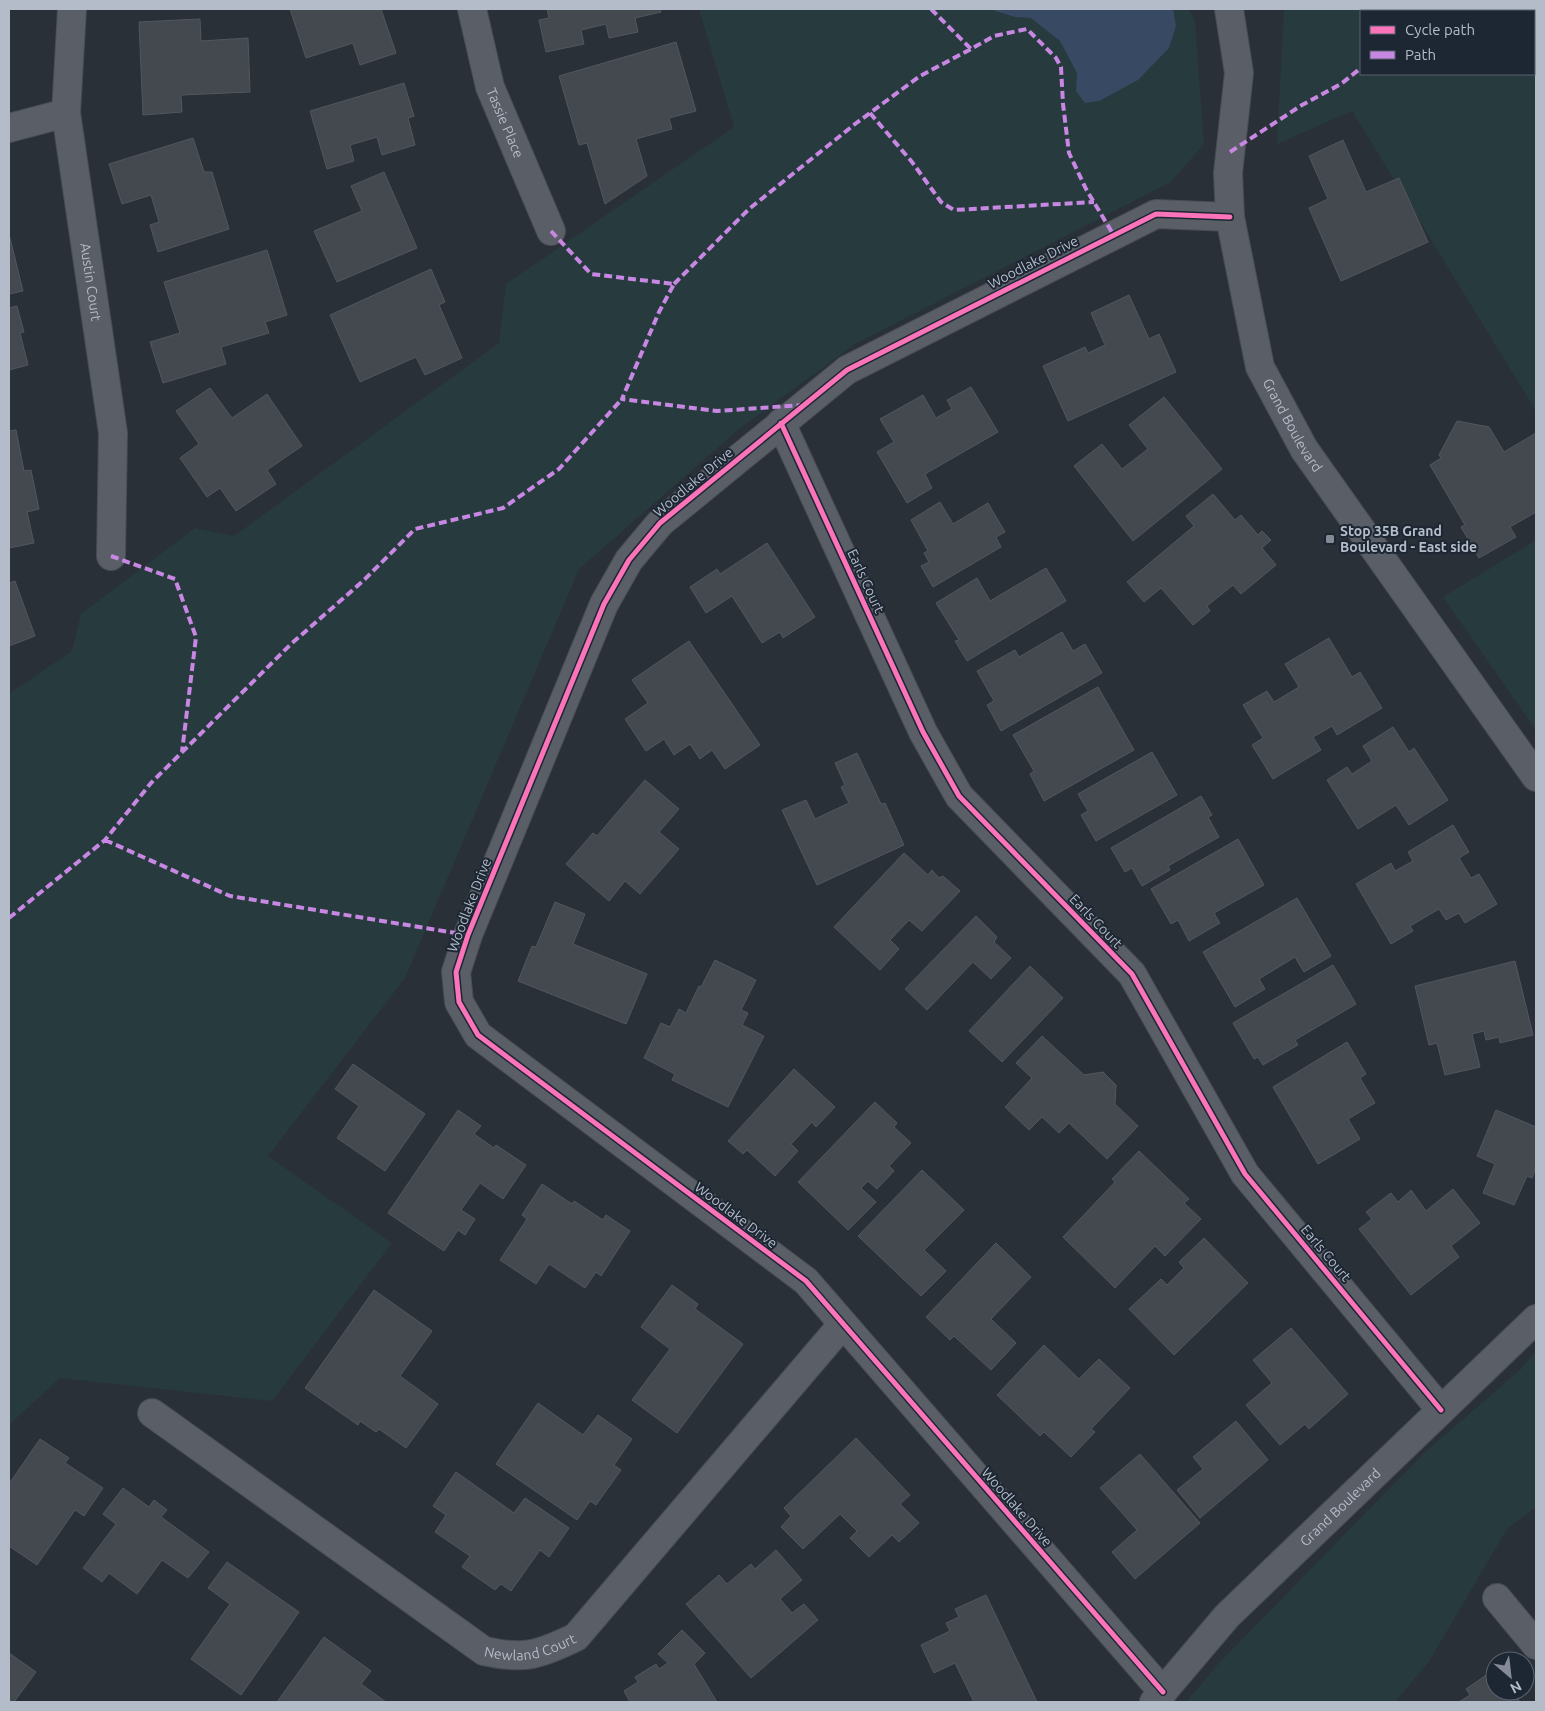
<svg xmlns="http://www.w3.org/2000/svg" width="1545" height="1711" viewBox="0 0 1545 1711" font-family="Ubuntu,sans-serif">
<rect width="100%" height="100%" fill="#2a3038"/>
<path fill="#273a3e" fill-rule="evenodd" d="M699,9H1189L1195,22L1204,144L1171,182L855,344L739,429L579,569L405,978L268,1156L392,1243L272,1401L60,1378L9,1425V694L72,651L81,614L195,528L234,536L499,343L506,284L734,127Z
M1284,9H1536V411L1352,111L1277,144ZM1361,11H1534V74H1361Z
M1536,540V730L1443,597Z
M1536,1351V1507L1507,1529L1428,1663L1395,1702H1186L1219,1663L1424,1453L1521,1369Z"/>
<path fill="#384963" d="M989,9H1173L1176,26L1169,48L1138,80L1099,101L1085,103L1076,91L1077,73L1060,41L1031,18L1015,17Z"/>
<path fill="#444950" stroke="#52575f" d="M290,9H381L396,53L360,65L353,43L306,58Z
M547,9H660L661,12L635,18L638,32L609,38L606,24L581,30L584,44L546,52L539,20L549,18Z
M200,19L201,41L248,38L250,92L181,95L182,112L143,115L139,22Z
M676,42L696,111L669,118L672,129L636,139L647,176L605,204L587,143L579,145L559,76Z
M404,83L414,116L408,118L415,145L382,155L377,137L350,145L354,161L327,169L310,111Z
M193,138L204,172H212L229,229L158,252L150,225L159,222L151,195L122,204L109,164Z
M1343,140L1366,192L1399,178L1428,242L1341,281L1309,208L1328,199L1309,156Z
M384,172L417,248L337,282L314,231L362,211L351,186Z
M9,234L23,291L9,294Z
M267,250L287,315L265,322L269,333L221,347L226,364L163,383L150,342L180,333L164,282Z
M431,269L445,302L439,305L462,358L425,375L416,357L360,382L330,315Z
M1129,295L1149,339L1159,334L1176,372L1068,421L1043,366L1085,347L1088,353L1105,345L1091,313Z
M17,306L24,332L20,333L28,365L9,370V308Z
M971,387L998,432L925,474L932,488L907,503L877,452L894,442L880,419L923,395L936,418L952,409L947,400Z
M210,388L232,418L267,394L302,446L267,470L276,484L236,511L220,488L207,497L180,458L199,444L176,411Z
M1164,397L1222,469L1133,541L1074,466L1102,444L1122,469L1148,449L1129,425Z
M1457,421L1489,427L1504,452L1536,433V512L1510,527L1516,537L1479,558L1461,527L1465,525L1430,465L1441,458L1439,455Z
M16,430L24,471L31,470L39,509L27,512L34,543L9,548V431Z
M1213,494L1235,520L1241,515L1258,535L1262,531L1271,540L1262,548L1276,565L1241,594L1233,585L1207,606L1210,611L1193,625L1161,588L1144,602L1127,582L1194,526L1186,516Z
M940,502L953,524L988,503L1005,532L996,537L1001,547L933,587L921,566L929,562L924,553L928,551L911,520Z
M767,543L815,617L783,638L780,632L762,643L732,596L706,613L690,587L717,569L720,574Z
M1046,568L1066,601L967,661L955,641L959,640L936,603L977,578L990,601Z
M15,581L35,636L9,646V583Z
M1062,632L1073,651L1085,644L1102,673L1001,731L987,705L994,701L977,671L1015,650L1019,657Z
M1329,638L1352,677L1360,672L1382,708L1337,735L1332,726L1313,737L1321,750L1273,779L1252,745L1263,738L1243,705L1267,691L1274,702L1299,687L1285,664Z
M689,641L760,745L725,769L712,750L700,759L690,744L674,755L664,739L646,751L625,719L648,703L632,680Z
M1098,687L1134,750L1044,801L1030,774L1034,771L1013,735Z
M1393,727L1409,752L1414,748L1448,800L1409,825L1396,805L1358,829L1327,780L1347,767L1352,774L1372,761L1363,746Z
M1152,752L1177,795L1096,841L1081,815L1088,811L1078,794Z
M857,753L881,804L885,803L904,845L817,885L782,810L806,800L815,819L849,803L841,787L845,785L835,763Z
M645,780L679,809L659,832L679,849L640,894L625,881L609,901L566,864L593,833L597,836Z
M1201,796L1212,815L1208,817L1219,837L1168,866L1170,870L1142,886L1132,868L1125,872L1111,848Z
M1453,825L1469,852L1459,858L1471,878L1479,874L1497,904L1465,923L1459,913L1446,920L1439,909L1410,926L1413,931L1391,944L1356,884L1391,863L1395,871L1413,861L1408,852Z
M1238,839L1264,885L1214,913L1220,923L1189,941L1178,920L1171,924L1151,889Z
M904,853L928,875L932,870L939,878L943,876L960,891L922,931L909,920L890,940L899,949L880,970L834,927Z
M1297,898L1331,956L1304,972L1295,957L1259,979L1265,989L1235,1007L1203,952Z
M555,902L585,914L573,944L647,974L626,1024L518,981L532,946L536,947Z
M976,916L997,937L994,942L1011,958L991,979L973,962L927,1010L905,989Z
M715,960L756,980L741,1010L748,1013L742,1025L764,1036L728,1107L672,1080L675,1074L644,1058L661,1023L670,1027L679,1009L686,1013L699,986L701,987Z
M1515,961L1533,1035L1500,1043L1499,1037L1486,1040L1484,1031L1472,1034L1480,1067L1445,1075L1437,1043L1429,1045L1415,986Z
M1333,965L1356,1004L1295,1040L1298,1045L1263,1065L1258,1057L1254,1059L1233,1023Z
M1030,966L1063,998L1002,1062L969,1031Z
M1042,1036L1084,1075L1103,1072L1116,1085L1115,1104L1138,1126L1107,1159L1069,1123L1059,1133L1042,1117L1029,1130L1005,1107L1032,1078L1016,1063Z
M1347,1042L1366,1074L1360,1078L1375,1103L1348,1119L1360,1139L1318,1164L1273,1087Z
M353,1064L425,1114L385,1171L337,1138L359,1106L335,1089Z
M794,1069L835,1107L816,1127L812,1122L791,1144L798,1151L775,1176L747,1150L743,1154L728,1141Z
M875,1102L897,1123L894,1127L911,1143L889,1166L894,1171L877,1189L868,1181L861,1188L876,1202L848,1230L798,1182Z
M458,1110L481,1126L474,1134L494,1148L496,1145L526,1165L503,1199L480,1183L461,1210L475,1219L465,1235L458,1230L444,1251L388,1213Z
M1496,1110L1536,1127V1167L1532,1178L1527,1176L1514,1205L1483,1193L1495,1164L1477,1156Z
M1139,1151L1189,1199L1184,1203L1201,1219L1165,1256L1155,1246L1115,1288L1063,1237L1115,1182L1112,1179Z
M922,1170L964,1210L924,1250L946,1271L921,1296L858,1236Z
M542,1184L572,1204L574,1201L603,1220L606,1215L630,1231L601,1276L596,1272L585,1288L549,1264L536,1284L500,1260L527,1219L522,1215Z
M1453,1189L1480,1223L1451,1246L1459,1257L1411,1295L1359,1229L1372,1219L1366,1212L1391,1193L1398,1202L1411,1190L1426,1211Z
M1204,1238L1248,1283L1174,1355L1129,1309L1161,1279L1167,1285L1184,1268L1179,1262Z
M996,1243L1031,1277L991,1319L1016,1343L991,1370L954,1336L950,1340L926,1317Z
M672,1285L698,1304L695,1309L743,1344L677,1433L632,1400L670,1349L641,1327Z
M374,1290L432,1331L400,1376L438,1404L406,1448L379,1429L376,1432L360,1421L358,1425L305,1388Z
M1291,1328L1348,1394L1309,1429L1305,1424L1280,1445L1246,1405L1272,1383L1253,1360Z
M1044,1345L1079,1379L1099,1359L1130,1388L1091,1429L1095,1432L1071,1457L1044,1432L1040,1436L997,1395Z
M538,1403L583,1435L598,1415L632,1439L614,1465L621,1470L596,1505L590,1501L577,1520L496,1464Z
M1236,1421L1268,1460L1200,1518L1177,1490L1203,1469L1193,1457Z
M856,1438L910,1495L900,1504L919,1523L899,1542L892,1535L869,1557L850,1538L857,1531L840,1514L803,1549L781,1527L791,1516L784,1508Z
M40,1439L69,1458L65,1463L103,1488L84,1516L75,1510L37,1565L9,1546V1484Z
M1140,1454L1200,1523L1135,1579L1112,1552L1137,1530L1100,1488Z
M456,1472L514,1513L525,1498L569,1528L549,1557L540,1550L511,1591L501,1584L495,1590L462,1567L470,1556L435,1532L446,1515L433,1506Z
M123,1488L149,1507L154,1500L167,1510L161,1517L209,1552L188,1578L162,1560L137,1594L109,1573L102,1582L83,1568L116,1524L103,1514Z
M776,1550L802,1580L780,1599L792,1613L804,1604L818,1620L751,1678L686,1604L719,1575L727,1584L751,1564L755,1569Z
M227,1562L299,1612L241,1695L191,1659L230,1604L208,1588Z
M986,1595L1037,1702H974L955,1663L934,1673L921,1645L950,1631L946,1623L959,1617L955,1609Z
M682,1630L705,1653L694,1664L717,1702H630L624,1691L638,1682L635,1677L656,1664L659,1669L668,1663L658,1654Z
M324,1637L371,1671L361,1684L386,1702H277Z
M9,1653L36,1672L14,1702H9Z
M1495,1669V1691H1513L1520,1702H1459L1470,1695L1466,1689Z"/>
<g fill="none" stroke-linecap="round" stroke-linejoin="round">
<g stroke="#484c53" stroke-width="30">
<g id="minor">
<path id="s1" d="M72,9L66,113L113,433L111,556"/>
<path id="s2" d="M472,9L490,87L551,231"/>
<path id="s3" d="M1229,9L1239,73L1228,173L1230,217L1260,367L1304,449L1536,777"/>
<path d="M9,128L66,113"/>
<path d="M781,423L923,732L959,796L1132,974L1245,1174L1441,1410"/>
<path id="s4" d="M152,1413L484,1651C524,1660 539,1655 576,1637L842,1325"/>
<path d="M1497,1598L1536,1645"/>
<path d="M1163,1692L806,1281L478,1035L459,1002L456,972L468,935L604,604L629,560L660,523L847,370L1156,214L1230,217"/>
<path id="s5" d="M1154,1702L1227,1616L1536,1319"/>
</g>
</g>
<use href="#minor" stroke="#5a5e66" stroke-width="28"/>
<path stroke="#c787e3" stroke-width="4" stroke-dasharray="8 4" stroke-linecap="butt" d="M931,9L971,49L994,36L1027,29L1056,58L1061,67L1063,104L1069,153L1086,189L1113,234
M1440,11L1444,9
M870,113L912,162L941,202L954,210L1094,202
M1230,152L1302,105L1341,84L1361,68
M551,231L591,274L674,284L659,312L622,399L717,411L803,405
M674,284L749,209L855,124L920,76L971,49
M111,556L175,579L196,637L182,752
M105,840L230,896L468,935
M9,918L105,840L151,783L291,644L363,581L415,529L503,508L559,469L622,399"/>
<g stroke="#1d2633" stroke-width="8">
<path id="cycleway" d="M781,423L923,732L959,796L1132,974L1245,1174L1441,1410
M1163,1692L806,1281L478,1035L459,1002L456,972L468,935L604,604L629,560L660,523L847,370L1156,214L1230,217"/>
</g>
<use href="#cycleway" stroke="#fb73b8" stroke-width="5"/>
</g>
<rect fill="#848b96" stroke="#1d2633" stroke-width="2" x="1325" y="534" width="10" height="10" rx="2.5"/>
<g text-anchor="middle" stroke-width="4" stroke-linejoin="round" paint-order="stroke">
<g font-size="14" fill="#b4bcc9" stroke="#1d2633">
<text dy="5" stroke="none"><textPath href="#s2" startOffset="119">Tassie Place</textPath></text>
<text transform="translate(1033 262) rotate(-27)" y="5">Woodlake Drive</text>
<text dy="5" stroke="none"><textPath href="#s1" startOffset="275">Austin Court</textPath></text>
<text dy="5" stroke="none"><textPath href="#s3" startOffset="429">Grand Boulevard</textPath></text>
<text transform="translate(693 482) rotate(-40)" y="5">Woodlake Drive</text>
<text transform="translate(866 581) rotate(65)" y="5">Earls Court</text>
<text transform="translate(469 905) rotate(-69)" y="5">Woodlake Drive</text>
<text transform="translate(1096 921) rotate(46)" y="5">Earls Court</text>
<text transform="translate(736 1215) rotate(37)" y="5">Woodlake Drive</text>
<text transform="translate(1326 1253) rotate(50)" y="5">Earls Court</text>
<text dy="5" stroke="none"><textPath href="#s5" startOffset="270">Grand Boulevard</textPath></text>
<text transform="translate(1017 1507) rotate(49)" y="5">Woodlake Drive</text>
<text dy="5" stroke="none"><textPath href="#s4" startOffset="456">Newland Court</textPath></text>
</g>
<g font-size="14" font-weight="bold" fill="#b4bcc9" stroke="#1d2633" text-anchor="start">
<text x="1340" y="536">Stop 35B Grand<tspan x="1340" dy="16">Boulevard - East side</tspan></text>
</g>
</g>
<rect width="1545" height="1711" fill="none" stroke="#b4bcc9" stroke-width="20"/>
<rect x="1360" y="10" width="175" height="65" fill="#1d2633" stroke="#59626f"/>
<rect x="1370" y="26" width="25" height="8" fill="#fb73b8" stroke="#59626f"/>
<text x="1405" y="35" font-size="15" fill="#b4bcc9">Cycle path</text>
<rect x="1370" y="51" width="25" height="8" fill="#c787e3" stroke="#59626f"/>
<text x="1405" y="60" font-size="15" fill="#b4bcc9">Path</text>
<g transform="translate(1510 1676) rotate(152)"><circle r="24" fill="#1d2633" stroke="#59626f"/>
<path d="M0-4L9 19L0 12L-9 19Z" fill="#848b96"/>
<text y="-8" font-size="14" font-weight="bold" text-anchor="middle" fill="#b4bcc9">N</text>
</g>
</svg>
